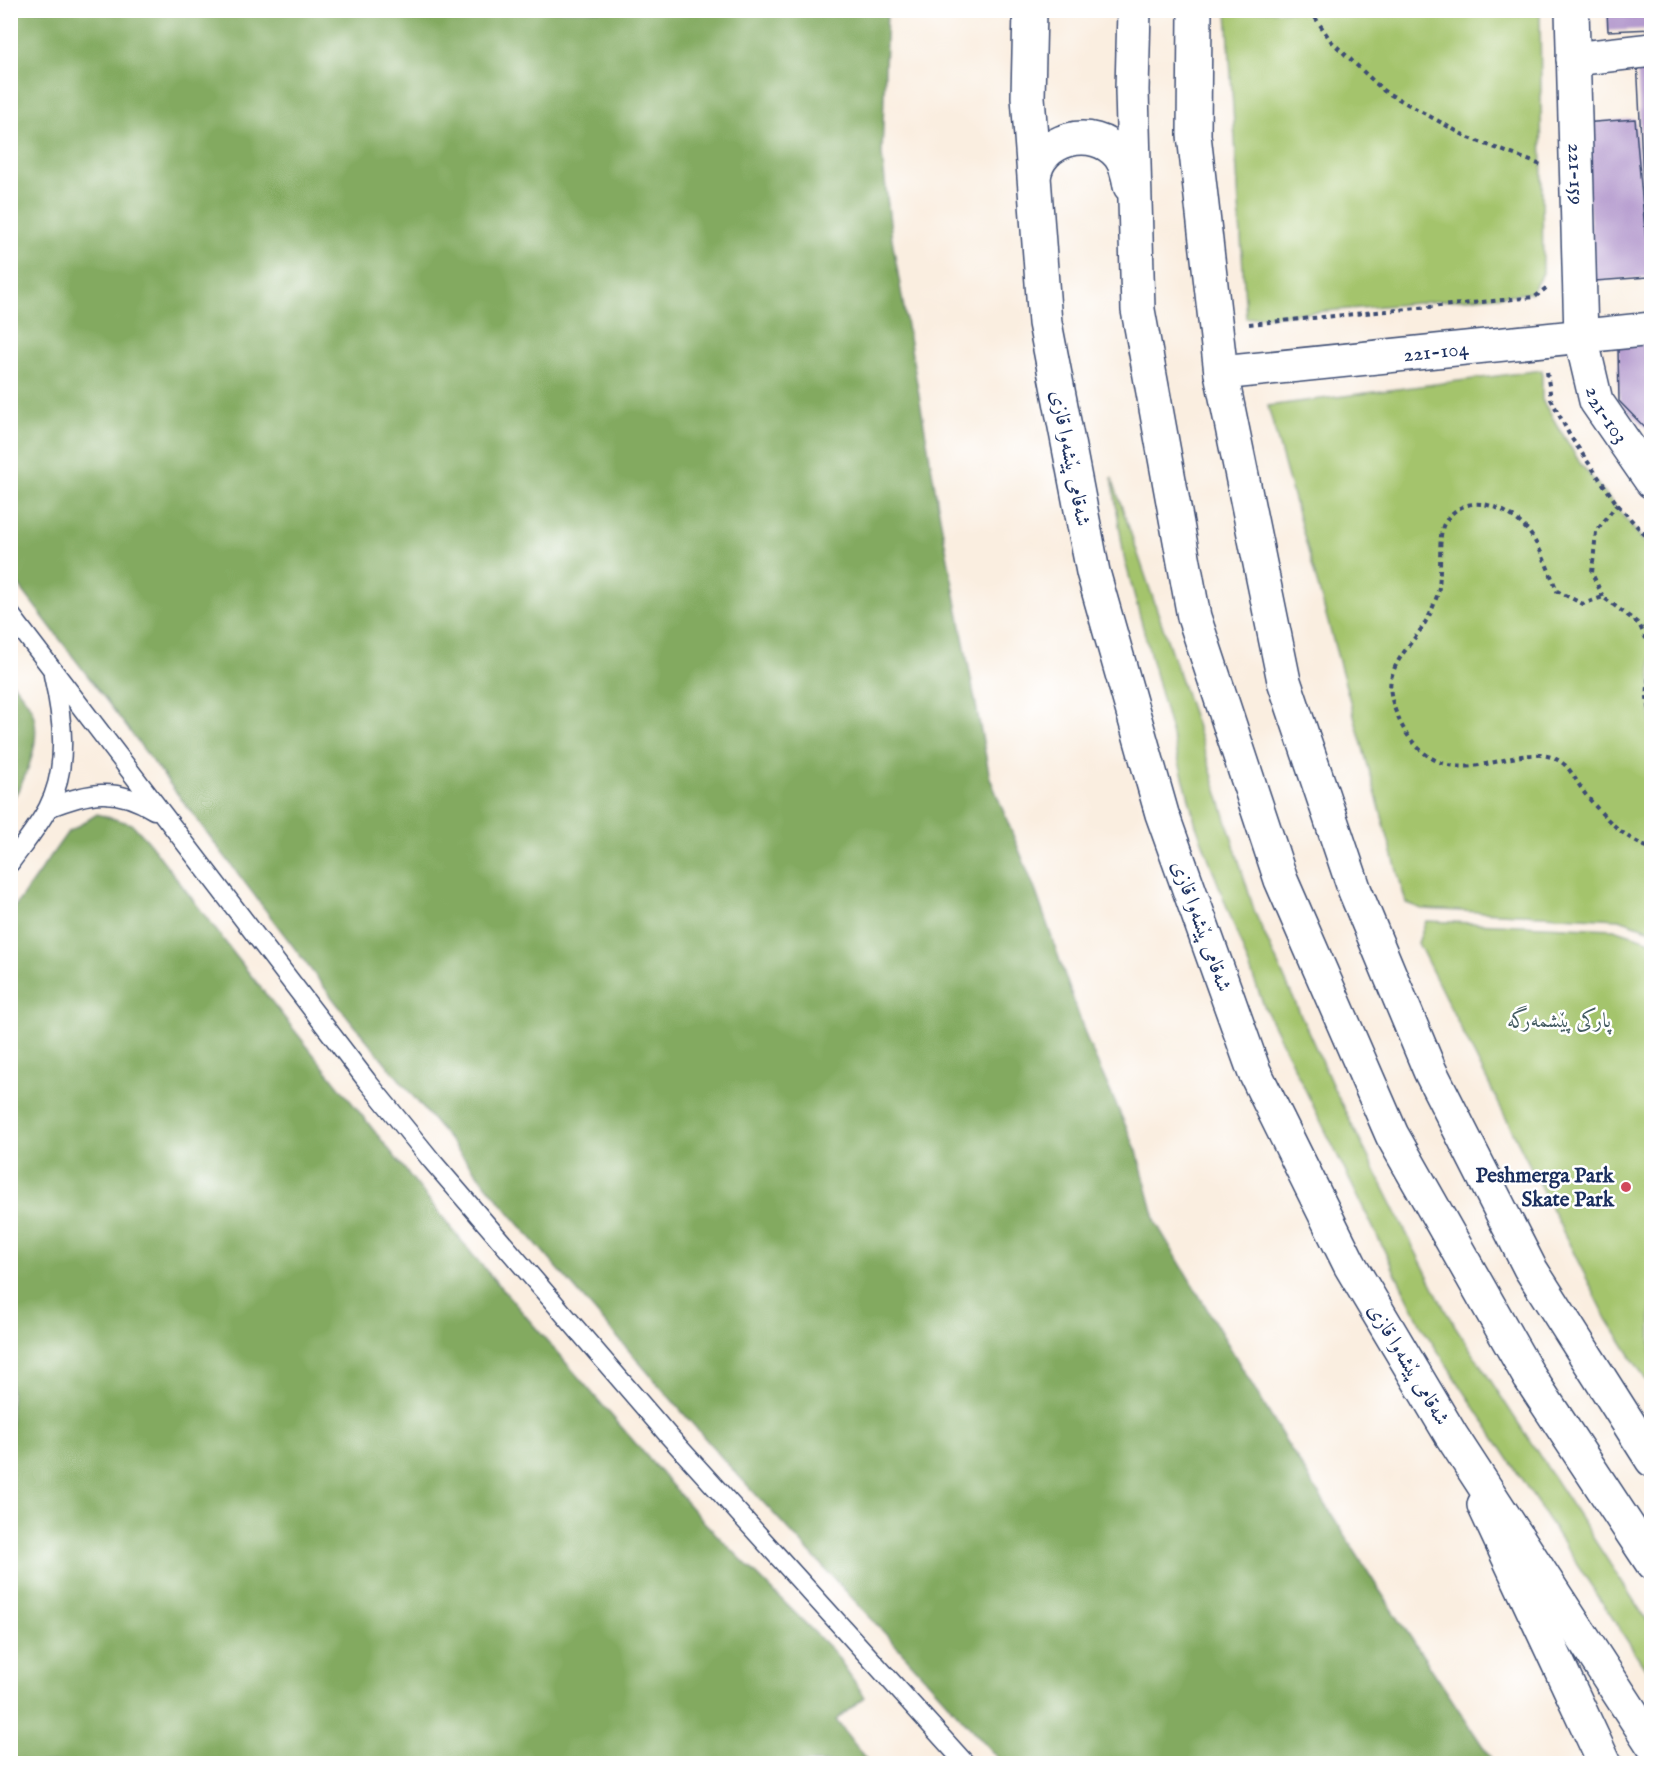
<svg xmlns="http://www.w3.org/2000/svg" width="1662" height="1774" viewBox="0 0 1662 1774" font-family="'IM FELL English',Amiri,serif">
<rect width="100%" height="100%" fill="#fff"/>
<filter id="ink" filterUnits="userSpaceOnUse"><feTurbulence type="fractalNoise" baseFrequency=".0167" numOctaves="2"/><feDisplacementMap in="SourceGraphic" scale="12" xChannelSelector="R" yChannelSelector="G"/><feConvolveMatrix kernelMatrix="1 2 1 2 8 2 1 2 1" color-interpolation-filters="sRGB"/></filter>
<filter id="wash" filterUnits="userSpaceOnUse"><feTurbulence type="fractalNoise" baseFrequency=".008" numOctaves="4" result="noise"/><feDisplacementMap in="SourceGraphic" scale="24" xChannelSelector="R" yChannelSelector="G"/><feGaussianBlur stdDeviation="1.35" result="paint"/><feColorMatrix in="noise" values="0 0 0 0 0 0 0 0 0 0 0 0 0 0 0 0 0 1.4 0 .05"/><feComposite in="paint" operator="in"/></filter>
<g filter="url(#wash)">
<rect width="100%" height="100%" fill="#faeee0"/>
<path fill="#a4c46c" stroke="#607a65" stroke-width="1.5" d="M1227,11H1540L1543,273L1531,293L1246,318Z
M1542,370V400L1580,463L1651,550V930L1619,919L1422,909L1406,903L1268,406Z
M1112,478L1201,739L1255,913L1335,1091L1446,1312L1651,1627V1677L1422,1327L1264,1006L1196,825L1124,557Z
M1426,921L1614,929L1651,941V1388L1607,1319L1418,943Z"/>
<path fill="#83aa60" stroke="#4f6c5f" stroke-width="1.5" d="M11,10L887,11L882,155L892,239L940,517L990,778L1036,892L1088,1042L1137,1151L1156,1223L1285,1440L1378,1588L1494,1763H1002L891,1640L723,1459L512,1216L337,1004L11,575Z
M10,680C17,688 25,697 30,706C45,735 27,777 11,802Z
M97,814L132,824L148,841L245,968L472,1254L700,1518L835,1653L865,1697L836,1720L869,1763H11V912L67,833Z"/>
<g id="blocks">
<path fill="#b49acd" d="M1607,10H1652V29L1608,31Z
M1652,58V263H1647L1648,277L1595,281L1582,123L1635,119L1646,242L1637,59Z
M1652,343V435L1619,401L1618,346Z"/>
</g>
</g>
<g filter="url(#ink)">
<use href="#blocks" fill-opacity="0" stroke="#3c4c72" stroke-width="1.5"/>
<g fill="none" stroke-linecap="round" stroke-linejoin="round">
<g stroke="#3c4c72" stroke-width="21">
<path id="lane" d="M10,614L367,1081L432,1161L668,1435L966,1764
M48,808C88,792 116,786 154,810
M10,863C23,845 38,827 48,808C69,767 63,718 53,675"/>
</g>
<g stroke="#3c4c72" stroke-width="36">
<g id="street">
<path id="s1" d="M1572,10L1581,337L1596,401L1652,482"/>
<path d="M1573,59L1652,50"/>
<path id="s2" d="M1221,373L1652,329"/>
</g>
</g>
<g stroke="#3c4c72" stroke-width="36">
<path id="secondary" d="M1195,10L1194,135L1221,373L1284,681L1355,891L1430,1071L1530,1268L1652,1460
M1484,1505L1605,1764"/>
</g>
<g stroke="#3c4c72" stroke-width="36">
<path id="highway" d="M1030,10L1028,97L1045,323L1093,572L1162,814L1254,1071L1350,1265L1451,1435L1652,1744
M1134,10L1132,90L1138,310L1194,617L1281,880L1392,1135L1530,1378L1652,1563
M1034,178C1038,138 1094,124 1119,155C1126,164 1128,174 1130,186"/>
</g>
<path stroke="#3c4c72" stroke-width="4" stroke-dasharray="4.5 4.5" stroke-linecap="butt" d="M1310,10L1331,41L1384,91L1469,138L1544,166
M1249,324L1535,297L1546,288
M1547,372L1551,399L1570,436L1617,504L1652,543
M1603,597L1592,573L1596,532L1618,503
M1652,718L1647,698L1651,649L1639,624L1603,597L1583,604L1557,591C1550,573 1543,554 1533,538C1514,508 1466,486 1444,524C1437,536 1443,579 1437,596C1434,604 1431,614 1426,621C1415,641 1396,656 1391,679C1387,697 1401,729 1413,742C1463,801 1525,730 1565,765C1573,773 1579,786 1586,795C1604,817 1624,839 1652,849"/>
<use href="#lane" stroke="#fff" stroke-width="18"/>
<use href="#street" stroke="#fff" stroke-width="33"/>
<use href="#secondary" stroke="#fff" stroke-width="33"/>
<use href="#highway" stroke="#fff" stroke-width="33"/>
</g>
</g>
<circle fill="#d1495b" stroke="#fff" stroke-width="2" cx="1626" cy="1187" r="6"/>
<g text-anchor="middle" stroke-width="5" stroke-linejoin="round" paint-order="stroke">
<g font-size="21" fill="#1b2f5e" stroke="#fff">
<text dy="7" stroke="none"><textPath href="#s1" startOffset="164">221-159</textPath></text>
<text dy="7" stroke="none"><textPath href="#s2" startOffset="216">221-104</textPath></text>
<text dy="7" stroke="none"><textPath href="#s1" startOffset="410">221-103</textPath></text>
<text transform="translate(1071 458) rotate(79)" y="7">شەقامی پێشەوا قازی</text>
<text transform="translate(1202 926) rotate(70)" y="7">شەقامی پێشەوا قازی</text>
<text transform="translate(1409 1364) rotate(59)" y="7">شەقامی پێشەوا قازی</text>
</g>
<g font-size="21" fill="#445c62" stroke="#fff">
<text x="1559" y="1027">پارکی پێشمەرگە</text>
</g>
<g font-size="21" font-weight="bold" fill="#1b2f5e" stroke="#fff" text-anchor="end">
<text x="1614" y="1182">Peshmerga Park<tspan x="1614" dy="24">Skate Park</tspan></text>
</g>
</g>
<rect width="1662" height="1774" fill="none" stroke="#fff" stroke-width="36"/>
</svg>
